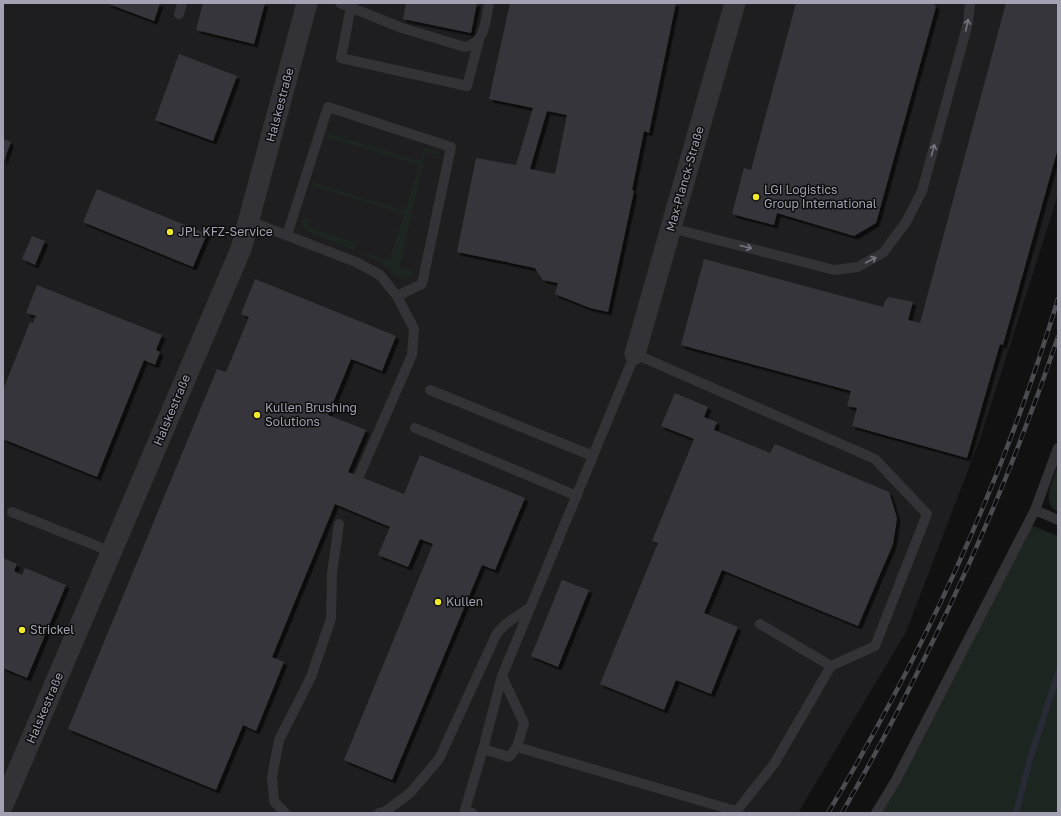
<svg xmlns="http://www.w3.org/2000/svg" width="1061" height="816" viewBox="0 0 1061 816" font-family="'Golos Text',sans-serif">
<defs>
<filter id="shadow"><feDropShadow dx="3.5" dy="3.5" stdDeviation="0" flood-color="#0009"/></filter>
</defs>
<rect width="100%" height="100%" fill="#111112"/>
<path fill="#1e1d1f" d="M3,3H1058V194L1052,214L980,439L906,632L798,813H3Z"/>
<path fill="#1d2520" d="M328,133L420,161L424,147L439,152L440,155L425,152L400,268L415,271L414,275L404,280L398,278L379,261L305,230L301,222L304,218L309,220L307,227L356,243L354,250L389,260L404,214L312,186L313,182L405,211L419,165L328,138Z
M1058,466V512C1040,503 1053,480 1058,466Z
M1025,523L1058,536V813H878Z"/>
<g fill="none" stroke-linecap="round" stroke-linejoin="round">
<path stroke="#282b36" stroke-width="6" d="M1016,813L1030,759L1058,673"/>
</g>
<path fill="#36363a" fill-rule="evenodd" filter="url(#shadow)" d="M106,3H160L154,21Z
M203,3H265L254,44L196,30Z
M406,3H477L471,33L403,19Z
M510,3H676L649,133L644,131L632,190L634,191L608,312L590,308L555,294L558,283L543,280L535,268L457,252L476,158L516,165L533,108L489,99ZM547,111L567,115L555,174L530,169Z
M796,3H933L936,7L876,223L854,236L777,213L774,225L732,214L744,168L751,170Z
M1006,3H1058V148L1003,345L1000,344L967,458L852,426L857,408L847,406L851,391L681,345L704,259L883,307L885,301L889,297L913,302L908,320L920,323Z
M179,54L237,76L213,141L155,120Z
M3,139L11,142L3,163Z
M97,189L207,234L193,267L83,222Z
M32,236L45,241L35,265L22,259Z
M255,279L396,336L382,371L351,359L328,415L366,430L348,472L404,494L420,455L525,498L495,570L482,565L392,780L344,760L433,544L420,539L408,567L378,555L390,527L335,504L272,657L284,662L256,731L243,725L216,790L68,729L217,369L226,372L249,317L241,314Z
M37,285L162,335L156,350L160,352L155,365L144,360L97,477L3,439V390L30,322L33,323L36,316L26,313Z
M675,393L708,407L704,417L717,422L714,430L770,453L775,444L889,492L897,518L893,544L858,626L722,570L704,613L738,627L711,694L676,680L664,710L600,684L658,543L652,541L694,439L661,426Z
M3,558L17,564L14,571L22,575L25,568L66,585L27,678L3,668Z
M562,580L589,590L558,667L531,656Z"/>
<g fill="none" stroke-linecap="round" stroke-linejoin="round">
<path stroke="#333237" stroke-width="10" d="M340,3L402,28L465,47C486,42 485,22 489,3
M351,6L341,58L467,86L479,40
M179,14L182,3
M249,221L356,262L380,275L397,296L414,329L412,355L359,476
M671,228L834,270L858,267L883,253L906,222L922,191L968,23L970,3
M287,235L328,107L451,147L422,284L397,296
M430,390L593,456
M415,428L577,496
M1035,510L1058,448
M12,512L112,552
M760,624L831,666
M502,676L524,723L517,747L509,757L483,749L502,676L635,354L875,459L927,514L875,646L831,666L774,764L735,813
M517,747L736,811
M285,813L274,801L272,777L279,740L311,677L331,619L332,573L339,524
M379,813L386,811L410,793L439,759L497,633L506,624L529,608
M472,813L465,810L483,749
M876,813L896,780L1035,510L1058,520"/>
<path stroke="#333237" stroke-width="21" d="M635,354L735,3
M3,805L241,249L307,3"/>
<g stroke="#4b4b52" stroke-width="4.5">
<path id="rail" d="M828,813C924,652 1004,478 1058,299
M842,813C929,661 1002,503 1058,337"/>
</g>
<use href="#rail" stroke="#0c0c0d" stroke-width="3" stroke-dasharray="9" stroke-linecap="butt"/>
</g>
<defs><path id="oneway-shaft" d="M-6 0H5M1.5-3L5.5 0L1.5 3" fill="none" stroke-width="1.6" stroke-linecap="round" stroke-linejoin="round"/></defs>
<g stroke="#767581">
<use href="#oneway-shaft" transform="translate(967 25) rotate(-78)"/>
<use href="#oneway-shaft" transform="translate(933 150) rotate(-75)"/>
<use href="#oneway-shaft" transform="translate(746 247) rotate(14)"/>
<use href="#oneway-shaft" transform="translate(871 260) rotate(-28)"/>
</g>
<g fill="#f0e82c" stroke="#0c0c0d" stroke-width="1.5">
<circle cx="756" cy="197" r="4"/>
<circle cx="170" cy="232" r="4"/>
<circle cx="257" cy="415" r="4"/>
<circle cx="438" cy="602" r="4"/>
<circle cx="22" cy="630" r="4"/>
</g>
<g text-anchor="middle" stroke-width="3" stroke-linejoin="round" paint-order="stroke">
<g font-size="12" fill="#a2a2b3" stroke="#0c0c0d">
<text transform="translate(280 105) rotate(-75)" y="4">Halskestraße</text>
<text transform="translate(685 179) rotate(-74)" y="4">Max-Planck-Straße</text>
<text transform="translate(172 410) rotate(-67)" y="4">Halskestraße</text>
<text transform="translate(45 708) rotate(-67)" y="4">Halskestraße</text>
</g>
<g font-size="12" fill="#a2a2b3" stroke="#0c0c0d" text-anchor="start">
<text x="764" y="194">LGI Logistics<tspan x="764" dy="14">Group International</tspan></text>
<text x="178" y="236">JPL KFZ-Service</text>
<text x="265" y="412">Kullen Brushing<tspan x="265" dy="14">Solutions</tspan></text>
<text x="446" y="606">Kullen</text>
<text x="30" y="634">Strickel</text>
</g>
</g>
<rect width="1061" height="816" fill="none" stroke="#a2a2b3" stroke-width="8"/>
</svg>
